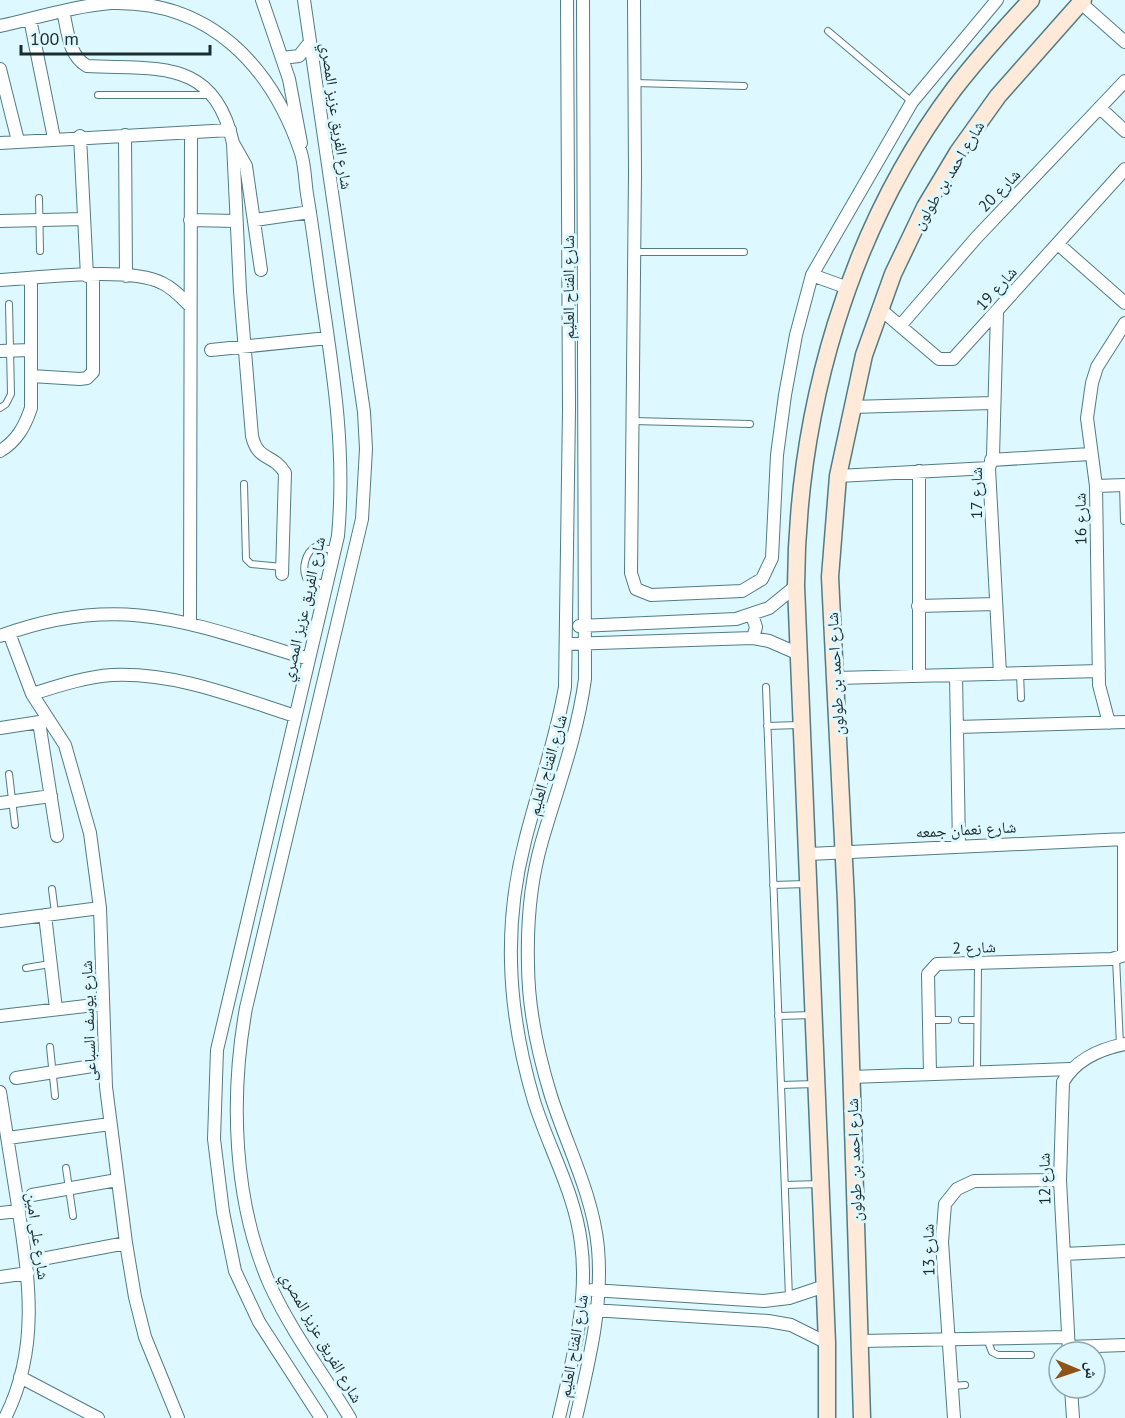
<svg xmlns="http://www.w3.org/2000/svg" width="1125" height="1418" viewBox="0 0 1125 1418" font-family="'PT Sans','Noto Naskh Arabic',sans-serif">
<rect width="100%" height="100%" fill="#ddf8fe"/>
<g fill="none" stroke-linecap="round" stroke-linejoin="round">
<g stroke="#517c85" stroke-width="8">
<path id="lane" d="M828,31L912,102
M635,83L744,86
M98,95H210
M39,198L40,251
M635,252H744
M0,408L6,404L11,394L9,304
M633,421L750,424
M244,484L246,559L251,564L282,567
M1123,485L1124,521
M326,585L306,578C302,568 305,553 315,547L334,550
M1020,673L1021,698
M766,687L789,1298
M767,726L799,725
M9,774L15,825
M773,885L806,884
M52,889L55,913
M1116,958L1120,1045
M26,968L50,964
M778,1016L813,1015
M929,1020H948
M962,1020H977
M50,1047L55,1096
M977,1071L978,963
M781,1085L816,1084
M66,1168L73,1216
M785,1185L820,1184
M987,1339L992,1352L998,1355H1031
M952,1386L965,1385"/>
</g>
<g stroke="#517c85" stroke-width="14">
<path id="street" d="M262,0L289,79L301,143
M304,0L364,412L366,449L362,519L246,1008C230,1097 233,1201 270,1285C291,1331 324,1375 350,1418
M634,0L635,174L631,573L636,589L651,595L742,591L762,579L772,558L777,455L785,395L796,335L812,275L912,102L997,0
M1081,3L1125,42
M63,11C68,31 68,55 87,66C157,70 214,57 233,143L240,291L252,436C258,462 273,453 285,473L282,574
M30,19L54,138
M0,26C36,18 74,6 111,3C211,0 272,67 301,153C305,166 305,181 307,194C312,224 316,254 320,284C333,371 346,448 338,536L217,1050L214,1139L223,1212L235,1271L259,1322L321,1418
M282,58L299,56L310,42
M0,69L18,141
M1100,108L1125,131
M125,135L126,276
M80,136L87,276
M0,143L230,130
M233,143L246,166L261,270
M190,220L236,221
M255,220L310,212
M0,221L84,219
M1058,244L1125,303
M812,275L848,288
M0,280C39,278 129,266 162,283C173,288 181,297 190,306
M879,308L939,359H953L1125,169
M997,312L993,456L989,468L1000,674
M900,326L976,238L1125,81
M211,350L328,338
M0,351L31,350
M31,376L80,379L87,378L93,372V276
M851,407L992,403
M0,451C17,441 25,426 31,408V279
M991,460L1090,454
M919,471V676
M838,476L989,468
M1096,486L1125,485
M918,606L996,604
M752,615L756,627L753,638
M190,623L191,132
M579,626L736,619L769,608L796,586
M9,633L32,694L65,745L90,833L100,908L106,1087L126,1243L135,1297L145,1337L178,1418
M0,636C121,591 192,624 309,659
M567,644L753,638L769,641L799,654
M956,675L959,846
M836,678L1099,671
M32,694C58,686 84,677 112,675C175,672 236,697 295,716
M39,722L57,836
M1109,723L1099,685L1096,486L1087,418L1092,383L1097,367L1125,323
M957,727L1125,722
M0,728L46,721
M0,803L51,796
M809,854L1125,839
M45,915L56,1009
M0,921L100,908
M1124,955V839
M0,1016L103,1004
M930,1073L928,974L937,964L1112,959L1125,955
M851,1077L1070,1069
M16,1078L105,1064
M0,1092C6,1130 12,1168 18,1206C29,1279 40,1349 5,1418
M8,1138L110,1124
M32,1195L117,1180
M0,1213L18,1211
M1064,1254L1125,1251
M26,1262L126,1243
M0,1277L28,1273
M592,1290L764,1301L789,1298L825,1286
M592,1310L768,1321L791,1325L827,1343
M861,1341L1068,1337
M1068,1347L1125,1345
M1069,1352L1060,1180L1063,1082C1076,1059 1100,1049 1125,1044
M20,1377L98,1418
M1071,1388L1073,1418
M559,1418C572,1361 589,1302 581,1243C575,1193 549,1149 534,1101C521,1057 512,1009 511,962C510,922 515,880 525,841C538,789 556,740 565,687L569,409L567,0
M576,1418C589,1361 603,1307 598,1248C593,1195 567,1146 551,1096C538,1054 528,1007 528,963C527,923 531,879 542,841C558,786 577,737 585,679L583,0
M954,1418L942,1242L945,1204L957,1189L974,1181L1060,1180"/>
</g>
<g stroke="#517c85" stroke-width="19">
<path id="secondary" d="M827,1418V1343L796,586C797,411 848,230 954,89C978,58 1005,28 1031,0
M862,1418L846,901L830,577L838,476L864,355L893,274L925,207L958,152L998,96L1083,0"/>
</g>
<use href="#lane" stroke="#fff" stroke-width="6"/>
<use href="#street" stroke="#fff" stroke-width="12"/>
<use href="#secondary" stroke="#ffeada" stroke-width="16"/>
</g>
<g text-anchor="middle" stroke-width="6" stroke-linejoin="round" paint-order="stroke">
<g font-size="16" fill="#1a2c2f" stroke="#ddf8fe">
<text transform="translate(337 116) rotate(82)" y="6">شارع الفريق عزيز المصري</text>
<text transform="translate(948 175) rotate(-59)" y="6">شارع احمد بن طولون</text>
<text transform="translate(999 190) rotate(-46)" y="6">شارع 20</text>
<text transform="translate(568 287) rotate(-90)" y="6">شارع الفتاح العليم</text>
<text transform="translate(996 288) rotate(-48)" y="6">شارع 19</text>
<text transform="translate(976 493) rotate(-90)" y="6">شارع 17</text>
<text transform="translate(1080 519) rotate(-91)" y="6">شارع 16</text>
<text transform="translate(303 609) rotate(-77)" y="6">شارع الفريق عزيز المصري</text>
<text transform="translate(835 674) rotate(-93)" y="6">شارع احمد بن طولون</text>
<text transform="translate(547 765) rotate(-74)" y="6">شارع الفتاح العليم</text>
<text transform="translate(966 829) rotate(-3)" y="6">شارع نعمان جمعه</text>
<text transform="translate(974 947) rotate(-2)" y="6">شارع 2</text>
<text transform="translate(88 1021) rotate(-92)" y="6">شارع يوسف السباعى</text>
<text transform="translate(854 1160) rotate(-92)" y="6">شارع احمد بن طولون</text>
<text transform="translate(1044 1179) rotate(-91)" y="6">شارع 12</text>
<text transform="translate(38 1236) rotate(82)" y="6">شارع على امين</text>
<text transform="translate(928 1250) rotate(-91)" y="6">شارع 13</text>
<text transform="translate(322 1337) rotate(60)" y="6">شارع الفريق عزيز المصري</text>
<text transform="translate(573 1346) rotate(-80)" y="6">شارع الفتاح العليم</text>
</g>
</g>
<g transform="translate(1077 1370) rotate(92)"><circle r="28" fill="#ddf8fe" stroke="#8fa6ab" stroke-width="1.5"/>
<path d="M0-4.5L10 22L0 15L-10 22Z" fill="#905317"/>
<text y="-9" font-size="16" font-weight="bold" text-anchor="middle" fill="#1a2c2f">ش</text>
</g>
<path d="M21 45v9h189v-9" fill="none" stroke="#1a2c2f" stroke-width="3"/>
<text x="30" y="45" font-size="18" fill="#1a2c2f" stroke="#ddf8fe" stroke-width="4.5" paint-order="stroke">100 m</text>
</svg>
